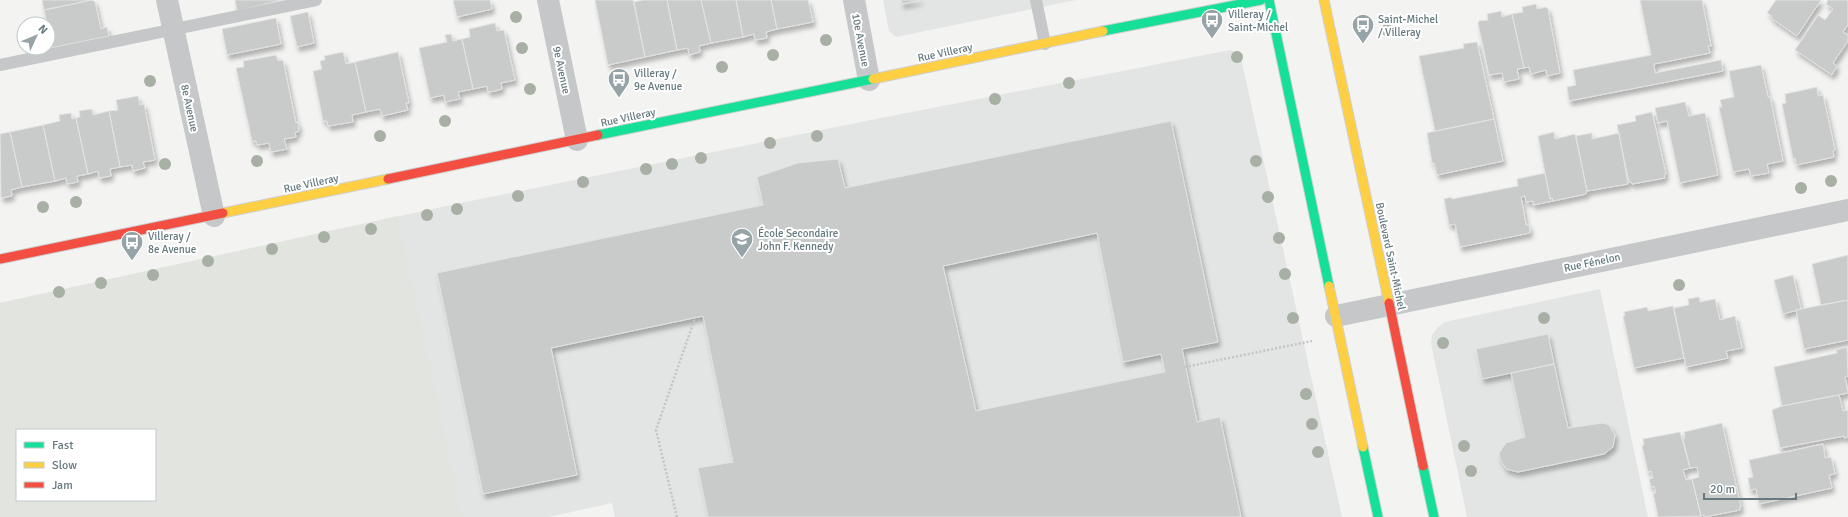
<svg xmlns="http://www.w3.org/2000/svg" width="1848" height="517" viewBox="0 0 1848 517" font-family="Signika,sans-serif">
<defs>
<filter id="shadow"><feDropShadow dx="2.5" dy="4.5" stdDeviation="2" flood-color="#0004"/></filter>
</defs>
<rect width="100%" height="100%" fill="#f3f3f2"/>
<path fill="#e3e4e4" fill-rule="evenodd" d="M883,0H1076L896,37L889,31Z
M1230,50L1239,53L1241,58L1342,517H615L612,503L549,517H0V303L451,205L886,117ZM17,430H155V500H17Z
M1600,289L1648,517H1467L1431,343L1432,335L1438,327L1445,322Z"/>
<path fill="#e2e5df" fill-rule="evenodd" d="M398,216L462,517H0V303ZM17,430H155V500H17Z"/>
<path fill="#c9cbcb" stroke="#e2e2e2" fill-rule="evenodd" filter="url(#shadow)" d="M42,0H92L44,10Z
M92,0L95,2L101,29L107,27L109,36L45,49L48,48V24H43L47,23L44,10Z
M235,0H282L237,11Z
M453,0H490L492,9L457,17Z
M595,0H633L645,57L608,65Z
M643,0H667L677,50L645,57L634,2Z
M667,0H701L711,43L699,46L700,52L689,55L688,48L677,50Z
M701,0H736L743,37L711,43Z
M736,0H771L777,29L766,32L767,38L755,40L754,34L743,37Z
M771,0H808L813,22L777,29Z
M901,0H921L902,4Z
M1640,0H1702L1711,46H1708L1710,53L1654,64L1655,73L1721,60L1723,71L1569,101L1567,87L1576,85L1573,70L1651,55Z
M1776,0H1821L1797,36L1771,18L1772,16L1767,13Z
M1828,0H1848V25L1843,32L1848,35V41L1833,63L1837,66L1832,75L1795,50L1818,15L1825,20L1833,9L1826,4Z
M1536,4L1537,9L1546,7L1548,9L1560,73L1547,76L1546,70L1531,74L1529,67L1524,68L1512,14L1523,12L1522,7Z
M1501,11L1502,17L1512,14L1524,68L1517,69L1519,79L1504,82L1502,73L1489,75L1478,23L1479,21L1488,20L1487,14Z
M308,12L314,43L297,47L290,16Z
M276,18L281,44L227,55L222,29Z
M495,23L497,31L504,30L515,80L501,83L502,89L495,91L488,92L487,86L473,89L462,39L470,37L469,29Z
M451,34L453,41L462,39L473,89L458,92L460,99L445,102L444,95L430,98L419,48L447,42L445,35Z
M1477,42L1494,119L1435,131L1419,56L1464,48L1463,44Z
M343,52L346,64L355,62L366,112L352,115L353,122L328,126L327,121H323L313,71L322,69L320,61L325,60L324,56Z
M398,52L409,103H406L408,110L382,116L380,109L366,112L355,62Z
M276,55L278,61L283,60L296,123L298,122L299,131L295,133L296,137L284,139L287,149L271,152L269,143L257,145L256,141H252L236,68L244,67L243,61Z
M1761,65L1768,97H1770L1783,161L1767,164L1769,173L1751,176L1749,169L1733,172L1719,107H1722L1720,100L1734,97L1729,71Z
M1817,87L1818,96L1823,95L1835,150L1833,151L1834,157L1796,165L1795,158L1793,159L1782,104L1786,103L1785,94Z
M138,96L140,105L144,104L155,160L143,162L145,168L133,171L132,165L120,167L109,111L118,110L116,100Z
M1685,102L1689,116L1705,113L1718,175L1680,183L1667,121L1658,123L1655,108Z
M92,109L93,115L109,111L120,167L110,169L111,176L99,178L98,171L88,174L76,118L80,117L79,111Z
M1652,112L1666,174L1664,175L1665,178L1632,184L1631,182H1629L1617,125L1636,121L1635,116Z
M71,113L72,119L76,118L88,174L77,176L78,182L67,184L66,178L55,181L43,125L60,121L59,115Z
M1494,119L1503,161L1437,175L1434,163H1432L1427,133Z
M1171,121L1218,342L1182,349L1197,422L1220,417L1241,517H708L698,468L733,462L703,316L551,348L577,475L483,494L437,273L763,205L757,177L798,163L838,159L845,188ZM1097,233L1123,362L1161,354L1165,372L976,411L943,266Z
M43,125L55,181L22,187L10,132Z
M10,132L22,187L11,190L12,196L1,198L0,134Z
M1554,132L1555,139L1575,134L1587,191L1586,194L1553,201L1552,198L1550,199L1538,136Z
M1592,133V139L1619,133L1628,184L1587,191L1576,136Z
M1545,173L1550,199L1552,198L1553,201L1533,205V201L1526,202L1525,196L1521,197L1526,225H1529L1530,233L1460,247L1455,224L1449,225L1444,199L1451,197L1452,199L1518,186L1517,179Z
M1848,255V300L1821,305L1812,264Z
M1793,275L1801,309L1783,314L1774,280Z
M1699,297L1700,302L1715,299L1720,320L1735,316L1742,348L1726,351L1728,358L1686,367L1674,308L1689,305L1688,299Z
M1848,300V340L1804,349L1796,310Z
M1673,306L1684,358L1634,368L1623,316H1625L1624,312L1647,307L1648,311Z
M1548,334L1554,364L1482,379L1476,349Z
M1847,347L1848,376L1845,377L1848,393L1782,406L1774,367L1837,353L1836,350Z
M1554,364L1568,428L1603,423L1609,425L1615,435L1613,447L1604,454L1518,472L1506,469L1500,459L1499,453L1506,443L1525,437L1511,373Z
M1839,395L1843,411L1848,410V437L1844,438V436L1780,448L1772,410L1782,406Z
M1722,423L1741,507H1740V510L1704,517V515L1701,516L1692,479L1699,477L1697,467L1690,468L1683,439L1685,438L1684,432Z
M1680,432L1690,468L1683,470L1686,480L1692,479L1701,516L1658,517L1653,493H1656L1654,486L1651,487L1649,479L1653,478L1651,471L1648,472L1642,446L1644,445L1643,439Z
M1823,444L1825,458L1831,457L1835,474L1829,475L1832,488L1759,504L1756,489L1750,490L1748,478L1753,477L1749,460Z"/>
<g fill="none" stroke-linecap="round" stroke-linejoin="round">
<g stroke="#ced0d0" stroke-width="11">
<path id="fast" d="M1269,0L1329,286
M1103,31L1261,0
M598,135L873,79
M1363,447L1378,517
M1423,466L1434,517"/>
</g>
<g stroke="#ced0d0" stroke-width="11">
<path id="slow" d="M1324,0L1389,303
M873,79L1103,31
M223,213L388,179
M1329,286L1363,447"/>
</g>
<g stroke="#ced0d0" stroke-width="11">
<path id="jam" d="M388,179L598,135
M0,259L223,213
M1389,303L1423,466"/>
</g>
<path stroke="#c3c4c5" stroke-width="2.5" stroke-dasharray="2 2" stroke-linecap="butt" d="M1185,367L1312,341
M677,517L656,430L695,318"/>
<path stroke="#c5c7c8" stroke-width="12" d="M1036,0L1045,44
M0,65L316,0"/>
<path stroke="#c5c7c8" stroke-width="22" d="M167,0L214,216
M548,0L577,140
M854,0L869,80
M1336,316L1848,210"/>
<use href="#fast" stroke="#16e098" stroke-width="9"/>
<use href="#slow" stroke="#ffcf43" stroke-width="9"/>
<use href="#jam" stroke="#f24e42" stroke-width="9"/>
</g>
<g fill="#a8afa4">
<circle cx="516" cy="17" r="6"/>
<circle cx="1387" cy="30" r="6"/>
<circle cx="826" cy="40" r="6"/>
<circle cx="522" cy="48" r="6"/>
<circle cx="773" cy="55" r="6"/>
<circle cx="1237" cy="57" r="6"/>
<circle cx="722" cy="67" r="6"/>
<circle cx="150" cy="81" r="6"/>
<circle cx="1069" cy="83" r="6"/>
<circle cx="530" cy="89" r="6"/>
<circle cx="995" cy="99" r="6"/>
<circle cx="445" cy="121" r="6"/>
<circle cx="380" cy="136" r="6"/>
<circle cx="817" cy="136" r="6"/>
<circle cx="770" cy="143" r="6"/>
<circle cx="701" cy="158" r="6"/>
<circle cx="257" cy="161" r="6"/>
<circle cx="1256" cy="161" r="6"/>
<circle cx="165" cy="164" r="6"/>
<circle cx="672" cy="164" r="6"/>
<circle cx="646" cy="169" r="6"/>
<circle cx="1831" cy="181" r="6"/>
<circle cx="583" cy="182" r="6"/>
<circle cx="1801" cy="188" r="6"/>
<circle cx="518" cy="196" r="6"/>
<circle cx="1268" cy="197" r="6"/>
<circle cx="76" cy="202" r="6"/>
<circle cx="43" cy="207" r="6"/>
<circle cx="457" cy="209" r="6"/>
<circle cx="427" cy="215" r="6"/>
<circle cx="371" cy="229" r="6"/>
<circle cx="324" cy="237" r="6"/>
<circle cx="1279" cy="238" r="6"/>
<circle cx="272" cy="249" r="6"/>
<circle cx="208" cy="261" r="6"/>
<circle cx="1285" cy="274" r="6"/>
<circle cx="153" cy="275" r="6"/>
<circle cx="101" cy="283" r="6"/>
<circle cx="1679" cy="285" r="6"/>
<circle cx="59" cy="292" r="6"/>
<circle cx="1293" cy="318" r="6"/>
<circle cx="1544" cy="318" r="6"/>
<circle cx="1443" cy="343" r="6"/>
<circle cx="1306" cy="394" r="6"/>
<circle cx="1312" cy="424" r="6"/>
<circle cx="1464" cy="446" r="6"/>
<circle cx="1318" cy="452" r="6"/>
<circle cx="1471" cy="471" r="6"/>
</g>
<defs>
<g id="bus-pin" transform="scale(1.15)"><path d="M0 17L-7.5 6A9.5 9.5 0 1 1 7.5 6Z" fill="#97a4a7" stroke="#fff"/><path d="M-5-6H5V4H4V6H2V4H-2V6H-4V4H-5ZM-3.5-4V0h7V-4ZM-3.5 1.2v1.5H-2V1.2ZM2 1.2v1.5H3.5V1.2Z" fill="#fff"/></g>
<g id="school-pin" transform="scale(1.15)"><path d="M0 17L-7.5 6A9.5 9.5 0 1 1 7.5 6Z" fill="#97a4a7" stroke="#fff"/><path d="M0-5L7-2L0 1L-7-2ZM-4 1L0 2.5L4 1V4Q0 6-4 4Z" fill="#fff"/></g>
</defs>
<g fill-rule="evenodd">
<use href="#bus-pin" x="1212" y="20"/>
<use href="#bus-pin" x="1363" y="25"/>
<use href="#bus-pin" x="619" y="79"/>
<use href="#school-pin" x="742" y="239"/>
<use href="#bus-pin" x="132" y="242"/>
</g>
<g text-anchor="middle" stroke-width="4" stroke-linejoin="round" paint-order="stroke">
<g font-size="11" fill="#65797f" stroke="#fff" text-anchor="start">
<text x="1228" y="18">Villeray /<tspan x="1228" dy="13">Saint-Michel</tspan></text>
<text x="1378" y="23">Saint-Michel<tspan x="1378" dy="13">/ Villeray</tspan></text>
<text x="634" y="77">Villeray /<tspan x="634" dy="13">9e Avenue</tspan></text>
<text x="758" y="237">École Secondaire<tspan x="758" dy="13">John F. Kennedy</tspan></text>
<text x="148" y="240">Villeray /<tspan x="148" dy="13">8e Avenue</tspan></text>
</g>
<g font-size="11" fill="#65797f" stroke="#fff">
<text transform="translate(861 40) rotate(79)" y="4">10e Avenue</text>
<text transform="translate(945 52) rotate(-12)" y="4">Rue Villeray</text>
<text transform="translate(562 70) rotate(78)" y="4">9e Avenue</text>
<text transform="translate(190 108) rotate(78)" y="4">8e Avenue</text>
<text transform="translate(628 117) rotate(-12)" y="4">Rue Villeray</text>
<text transform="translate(311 183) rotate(-12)" y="4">Rue Villeray</text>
<text transform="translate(1391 256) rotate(78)" y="4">Boulevard Saint-Michel</text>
<text transform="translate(1592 262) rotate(-12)" y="4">Rue Fénelon</text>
</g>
</g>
<rect x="16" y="429" width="140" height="72" fill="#ffffff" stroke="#c1c9cc"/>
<rect x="24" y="442" width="20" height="6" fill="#16e098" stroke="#c1c9cc"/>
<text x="52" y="449" font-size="12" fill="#65797f">Fast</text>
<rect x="24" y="462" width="20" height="6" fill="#ffcf43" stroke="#c1c9cc"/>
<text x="52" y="469" font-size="12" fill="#65797f">Slow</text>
<rect x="24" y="482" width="20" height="6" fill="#f24e42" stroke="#c1c9cc"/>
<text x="52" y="489" font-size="12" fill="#65797f">Jam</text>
<g transform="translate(36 36) rotate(46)"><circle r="19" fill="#ffffff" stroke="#c1c9cc"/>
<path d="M0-3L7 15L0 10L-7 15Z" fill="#97a4a7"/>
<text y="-6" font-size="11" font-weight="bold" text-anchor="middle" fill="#65797f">N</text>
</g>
<path d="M1704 493v6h92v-6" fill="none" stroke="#65797f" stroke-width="2"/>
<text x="1710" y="493" font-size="12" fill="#65797f" stroke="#ffffff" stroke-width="3" paint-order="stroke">20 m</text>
</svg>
